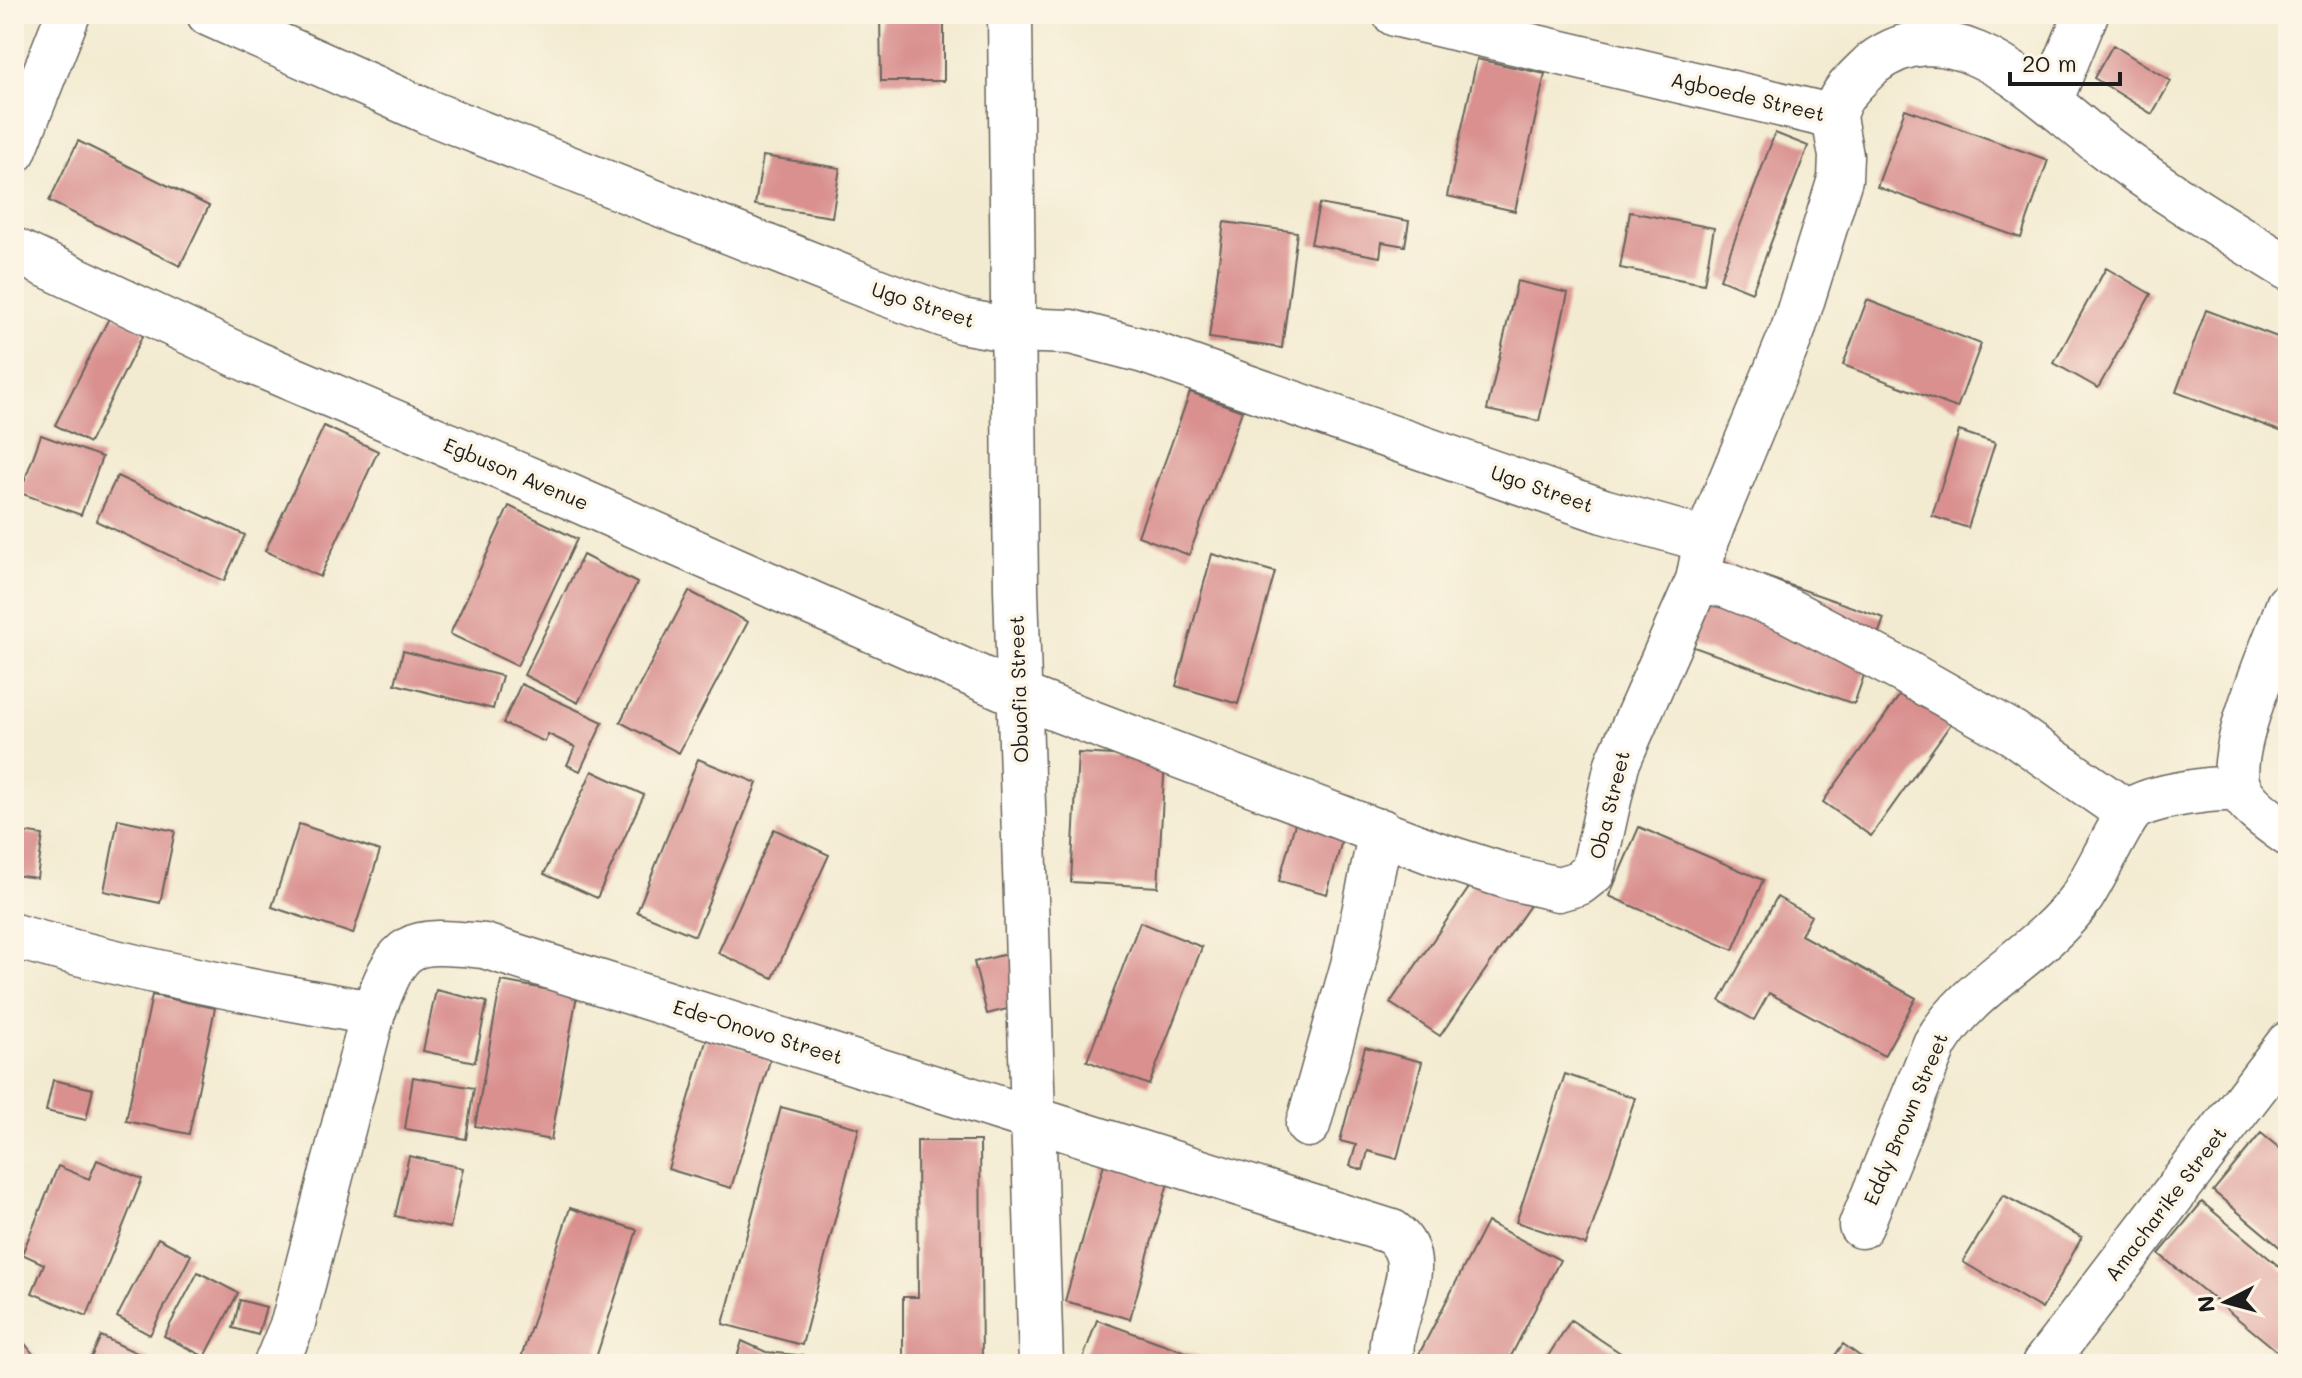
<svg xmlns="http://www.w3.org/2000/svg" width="2302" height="1378" viewBox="0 0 2302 1378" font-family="Mali,sans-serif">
<rect width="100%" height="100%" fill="#fcf5e5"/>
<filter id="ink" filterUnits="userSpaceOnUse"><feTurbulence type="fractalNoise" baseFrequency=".0125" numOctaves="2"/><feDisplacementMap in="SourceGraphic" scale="16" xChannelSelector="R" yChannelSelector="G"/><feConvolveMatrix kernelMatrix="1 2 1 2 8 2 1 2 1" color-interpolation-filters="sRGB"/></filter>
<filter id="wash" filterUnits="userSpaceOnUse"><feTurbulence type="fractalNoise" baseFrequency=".006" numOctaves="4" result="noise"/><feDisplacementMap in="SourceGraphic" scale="32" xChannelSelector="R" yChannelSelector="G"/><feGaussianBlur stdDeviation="1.8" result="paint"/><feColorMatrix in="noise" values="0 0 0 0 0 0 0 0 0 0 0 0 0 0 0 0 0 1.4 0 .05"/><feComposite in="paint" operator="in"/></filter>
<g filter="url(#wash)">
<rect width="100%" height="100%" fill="#f3ebd1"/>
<g id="blocks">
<path fill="#d9908f" d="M880,14H944V81H881Z
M2113,45L2171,81L2152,114L2094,78Z
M1477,59L1545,74L1515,211L1447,196Z
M1905,109L2048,160L2021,238L1877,187Z
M1775,133L1808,146L1752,292L1720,279Z
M78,141L209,206L180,266L49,201Z
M763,156L840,168L832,217L755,205Z
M1319,204L1409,221L1405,246L1382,242L1380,257L1311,244Z
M1630,212L1714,228L1704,284L1620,268Z
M1224,222L1297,232L1282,348L1209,338Z
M2106,268L2151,294L2098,388L2054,363Z
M1517,281L1568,293L1539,421L1487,410Z
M1867,300L1981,344L1957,408L1843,365Z
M2206,310L2288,341V434L2176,392Z
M111,314L145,331L89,443L55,425Z
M1190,392L1242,411L1189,555L1138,536Z
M324,426L378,451L320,577L265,551Z
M1959,431L1995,443L1968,528L1932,516Z
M41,435L102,457L81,515L20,493Z
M117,476L245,535L224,581L96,521Z
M509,506L577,539L517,666L450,634Z
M1212,554L1275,572L1238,704L1176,686Z
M583,555L637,583L578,703L524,675Z
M1718,560L1884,618L1854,704L1688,645Z
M689,591L748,622L679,753L620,722Z
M403,651L502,676L493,709L395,684Z
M1913,677L1960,711L1871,836L1823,802Z
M521,684L603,722L580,771L567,765L575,747L548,734L545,742L503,723Z
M1078,753L1165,758L1158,887L1071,882Z
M698,759L757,783L695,936L637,912Z
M592,771L644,795L597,898L544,874Z
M1306,784L1354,798L1327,894L1279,881Z
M118,819L175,831L160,903L104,891Z
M299,824L380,851L353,934L272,907Z
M1639,827L1763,880L1733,950L1609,896Z
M774,829L829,855L773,978L718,953Z
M14,831L43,835L37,878L14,875Z
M1484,866L1533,901L1440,1036L1390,1003Z
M1777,897L1811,916L1801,935L1916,998L1884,1056L1769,993L1754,1020L1720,1001Z
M1140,922L1202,947L1149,1085L1087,1061Z
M1011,953L1023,1005L987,1014L974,962Z
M501,981L577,995L551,1140L475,1126Z
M436,990L487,1002L475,1062L423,1051Z
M152,995L215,1008L189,1134L126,1121Z
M707,1038L771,1057L731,1188L668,1169Z
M1365,1047L1422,1062L1397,1159L1368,1151L1363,1170L1350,1166L1356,1145L1340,1141Z
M1565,1074L1635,1098L1586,1245L1516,1222Z
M413,1077L474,1088L466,1139L405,1129Z
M53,1080L93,1089L86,1120L46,1111Z
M781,1107L859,1128L802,1345L723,1324Z
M2261,1133L2288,1155V1254L2213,1191Z
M917,1141H980L982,1364H921V1358H903V1297H918Z
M409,1156L463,1168L450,1228L395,1216Z
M97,1160L142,1179L87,1316L32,1293L44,1264L22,1254L58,1166L89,1179Z
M1104,1164L1168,1183L1130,1319L1065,1301Z
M2003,1195L2082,1237L2042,1309L1963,1262Z
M2202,1202L2288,1274V1360L2159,1254Z
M570,1208L637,1230L594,1364H519Z
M1487,1222L1560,1260L1507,1364H1418L1415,1362Z
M158,1238L191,1255L150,1335L117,1317Z
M198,1272L238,1293L205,1357L164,1336Z
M240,1300L266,1307L258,1335L233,1328Z
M1097,1320L1219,1364H1081Z
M1571,1320L1637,1364H1543Z
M101,1336L160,1364H88Z
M22,1340L41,1364H14V1346Z
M742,1341L766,1352L806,1356L804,1364H735Z
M1843,1344L1871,1364H1829Z"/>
</g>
</g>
<g filter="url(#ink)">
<use href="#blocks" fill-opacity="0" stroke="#67645b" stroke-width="2"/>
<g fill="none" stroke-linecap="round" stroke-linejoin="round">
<g stroke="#67645b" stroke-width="47">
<path id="minor" d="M209,14L428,112L881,292L961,321L1012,330L1071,332L1144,351L1603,511L1706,540
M1010,14L1016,589L1041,1364
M1395,14L1834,117C1838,94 1856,80 1872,64C1954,0 2043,100 2105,147C2162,191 2227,230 2288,268
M2051,99L2086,14
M14,151L68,14
M14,250L255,363L571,497L1019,695L1437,854L1512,878L1558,889L1579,883L1593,872L1617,764L1698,580L1706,540L1793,330L1840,179L1841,156L1834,117
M1698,580L1728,586L1787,610L1905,672L2013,733L2128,813
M2288,605C2275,645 2224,753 2239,788C2248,807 2272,822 2288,834
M14,936C131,969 253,993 373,1013C400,939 407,939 484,946L1392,1232C1435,1265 1382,1322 1393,1364
M1308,1125L1353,965L1381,831
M1861,1226L1935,1044C1970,984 2040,955 2081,898C2092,883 2124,815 2133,809C2151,796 2218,786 2240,790
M276,1364L293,1323L373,1013
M2044,1364L2288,1044"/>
</g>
<use href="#minor" stroke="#fff" stroke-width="44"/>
</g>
</g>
<g text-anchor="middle" stroke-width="7" stroke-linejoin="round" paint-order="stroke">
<g font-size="20" fill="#1c1c1c" stroke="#fcf5e5">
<text transform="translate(1748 97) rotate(13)" y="7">Agboede Street</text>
<text transform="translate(923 305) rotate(18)" y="7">Ugo Street</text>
<text transform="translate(516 474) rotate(23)" y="7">Egbuson Avenue</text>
<text transform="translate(1542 489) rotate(19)" y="7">Ugo Street</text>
<text transform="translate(1019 689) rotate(-92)" y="7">Obuofia Street</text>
<text transform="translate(1610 805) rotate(-76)" y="7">Oba Street</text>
<text transform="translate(758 1032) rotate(17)" y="7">Ede-Onovo Street</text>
<text transform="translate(1906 1119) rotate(-67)" y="7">Eddy Brown Street</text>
<text transform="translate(2166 1204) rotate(-53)" y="7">Amacharike Street</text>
</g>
</g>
<rect width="2302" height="1378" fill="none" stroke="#fcf5e5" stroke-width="48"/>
<g transform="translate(2226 1302) rotate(264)" stroke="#fcf5e5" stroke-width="6" paint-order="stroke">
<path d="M0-6L14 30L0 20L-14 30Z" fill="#1c1c1c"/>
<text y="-12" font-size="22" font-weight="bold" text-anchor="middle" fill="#1c1c1c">N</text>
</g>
<path d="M2010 72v12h110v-12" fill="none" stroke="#1c1c1c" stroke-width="4"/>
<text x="2022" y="72" font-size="24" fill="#1c1c1c" stroke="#fcf5e5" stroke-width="6" paint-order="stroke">20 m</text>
</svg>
